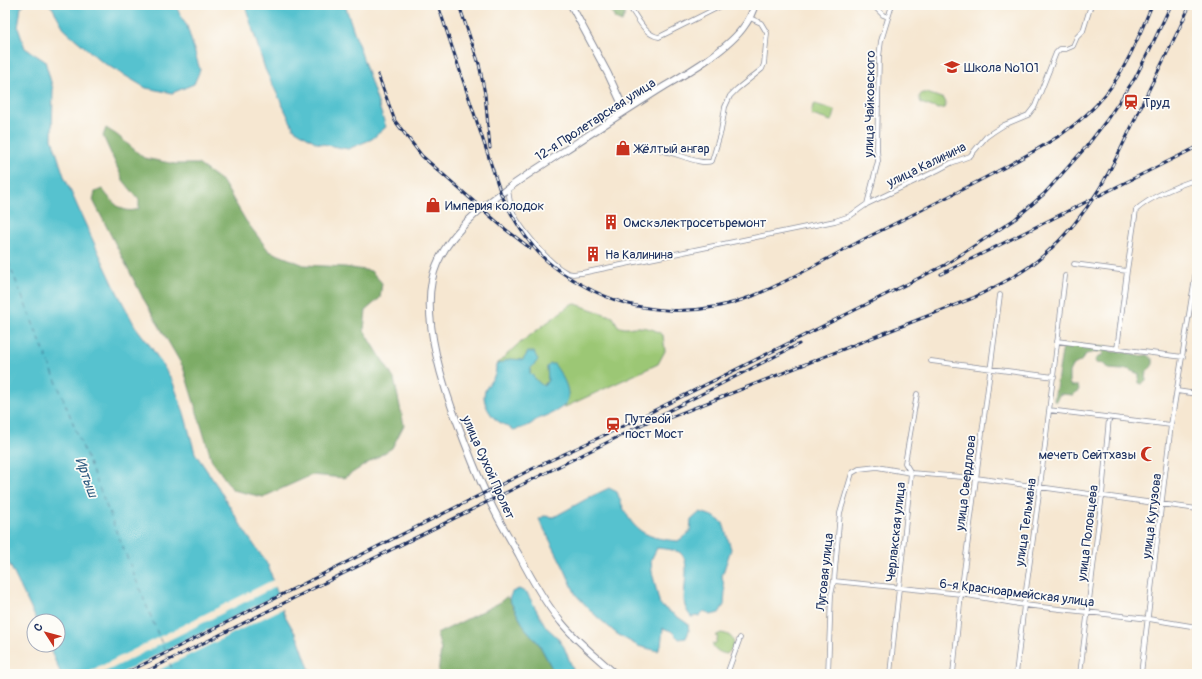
<svg xmlns="http://www.w3.org/2000/svg" width="1202" height="679" viewBox="0 0 1202 679" font-family="Pangolin,sans-serif">
<rect width="100%" height="100%" fill="#fdfcf7"/>
<filter id="ink" filterUnits="userSpaceOnUse"><feTurbulence type="fractalNoise" baseFrequency=".025" numOctaves="2"/><feDisplacementMap in="SourceGraphic" scale="8" xChannelSelector="R" yChannelSelector="G"/><feConvolveMatrix kernelMatrix="1 2 1 2 8 2 1 2 1" color-interpolation-filters="sRGB"/></filter>
<filter id="wash" filterUnits="userSpaceOnUse"><feTurbulence type="fractalNoise" baseFrequency=".012" numOctaves="4" result="noise"/><feDisplacementMap in="SourceGraphic" scale="16" xChannelSelector="R" yChannelSelector="G"/><feGaussianBlur stdDeviation="0.9" result="paint"/><feColorMatrix in="noise" values="0 0 0 0 0 0 0 0 0 0 0 0 0 0 0 0 0 1.4 0 .05"/><feComposite in="paint" operator="in"/></filter>
<g filter="url(#wash)">
<rect width="100%" height="100%" fill="#f6e7d1"/>
<path fill="#9cc774" stroke="#5c7b69" d="M922,93H927L944,99L946,103L944,108L938,109L921,103L919,97Z
M815,104L834,110L835,112L833,119L831,121L812,115L811,113L813,106Z
M573,303L613,317L618,326C627,330 627,327 636,327C646,327 655,329 663,335L665,351L658,364L563,408L568,399L547,367L548,380L543,386C537,383 535,377 530,373V369L534,365C518,358 513,357 496,365L516,346Z
M721,633C729,634 736,638 733,648L727,654C720,653 714,650 712,643L715,644L718,637L715,636Z"/>
<path fill="#7dac66" stroke="#4c6e62" d="M608,5H624L626,11L622,22L615,19Z
M106,128L117,135L144,158L175,164H198L223,182L246,221L269,251L304,265L345,267L371,271L382,283L380,298L366,310L364,330L394,379L404,425L392,448L344,478L312,475L263,497L233,490L212,461L183,367L143,298L93,200L95,192L102,189C113,202 121,215 139,209V200L123,180L103,136Z
M1066,345L1106,347L1112,352H1125L1137,356L1148,355C1156,361 1154,365 1147,371L1146,380L1142,384L1139,383V374C1135,372 1132,372 1128,369L1122,370L1108,369L1104,364L1096,363L1095,360L1103,354L1102,351L1086,354L1081,361L1072,366L1069,372V383L1071,386H1078L1079,390L1073,395L1060,394L1055,402L1054,400L1063,346Z
M506,597L509,599L525,628L539,644L555,674H438L441,649L437,634L499,603Z"/>
<path fill="#56c2cf" stroke="#387896" d="M5,5H24L21,7L18,28L25,48L45,61L53,89L52,139L64,176L83,219L116,290L135,326L151,347L172,380L184,413L195,453L218,487L245,532L268,565L284,614L299,640L311,674H61L48,645H58V621H37L5,555Z
M49,5H175L187,26L200,70L194,84L172,93L146,88L102,62L65,30L52,7Z
M245,5H345L386,127L372,139L348,149L317,143L294,129L265,69Z
M528,352H534L538,360L534,365L530,369V373C535,377 537,383 544,386L548,380L547,367L550,364H554C562,375 577,397 561,408C554,413 546,416 538,419C535,420 534,422 531,424C526,427 519,429 513,430C508,426 499,423 494,418C487,410 480,397 487,387C493,376 496,379 496,365L510,359L523,360Z
M609,488L617,492C630,528 640,538 678,541L690,532L691,520L700,512L713,516L723,523L731,549L722,576L725,591L724,605L719,613L711,615L704,611L699,616L691,617C689,614 686,610 685,606C681,592 693,561 679,552C673,549 663,549 657,548L651,560L652,572L660,605L688,624L689,631L686,638L679,639L671,631L663,628L661,646L658,651L638,646L617,634L595,615L576,595L565,570L539,519L544,516L554,517L590,497Z
M519,589L527,593L546,627L557,637L564,647L575,674H555L539,644L525,628L509,599L512,592Z"/>
<path fill="#f6e7d1" d="M275,579L277,586L101,674H85Z
M280,594L284,608L151,674H119Z"/>
<g fill="none" stroke-linecap="round" stroke-linejoin="round">
<path stroke="#2d5b80" stroke-width="1" stroke-dasharray="5 4" stroke-linecap="butt" d="M5,254L174,674"/>
</g>
</g>
<g filter="url(#ink)">
<g fill="none" stroke-linecap="round" stroke-linejoin="round">
<g stroke="#888b98" stroke-width="5.5">
<path id="street" d="M628,5C637,16 644,35 659,37L723,5
M873,5L883,15L888,17
M662,151C676,152 700,166 712,161L721,131L725,107L730,96L737,89L762,69L764,64L767,33L761,23L750,18
M508,189C509,196 510,204 512,210C518,226 549,263 564,271C569,275 575,274 582,273L835,221L850,216L867,204L938,170L951,163L970,156L986,137L993,132L1004,125L1028,115L1035,106L1056,53L1060,49H1066L1073,46L1077,37L1083,31L1091,5
M867,204L878,161L877,149L879,57L881,41L892,5
M1074,264L1127,271
M1057,341L1183,357
M1117,349L1127,271L1136,210C1150,197 1179,185 1197,179
M931,361L1054,377
M1177,391L1197,394
M1049,410L1171,425
M834,581L961,594L1024,605L1149,619L1197,627
M727,674L740,638
M828,674L831,595L834,581L840,513L852,473L859,469L877,467L911,473L976,478L1197,509
M890,674L911,473L905,463L917,394
M953,674L961,594L1000,295
M1016,674L1024,605L1040,487L1065,276
M1080,674L1102,495L1109,418
M1141,674L1171,425L1197,265"/>
</g>
<g stroke="#888b98" stroke-width="8">
<path id="secondary" d="M571,5L608,74L625,111
M615,674C597,657 576,641 561,622C544,602 531,578 519,555C510,539 501,524 493,508C480,482 469,454 459,427C443,387 423,323 432,280C443,223 519,181 564,151C598,129 631,107 665,86C689,72 730,48 745,25C750,19 752,12 755,5"/>
</g>
<use href="#street" stroke="#fff" stroke-width="4"/>
<use href="#secondary" stroke="#fff" stroke-width="6"/>
<g stroke="#1b2f5e" stroke-width="3">
<path id="rail" d="M438,5L501,194C513,218 526,242 547,261C558,271 571,279 584,286C636,315 697,318 753,296C795,279 835,253 876,233C916,213 956,193 996,172C1036,150 1076,131 1105,95C1126,69 1139,36 1152,5
M459,5L479,64L485,94L490,148
M378,75L395,121L422,156L505,229L530,248
M941,274L1197,147
M661,421L973,298C997,286 1022,274 1043,256C1094,212 1116,160 1144,100C1159,68 1176,37 1190,5
M124,674L532,469L611,432L945,265L1015,219L1044,194L1086,147L1106,121L1135,78L1150,49L1171,5
M141,674L614,439L799,344"/>
</g>
<use href="#rail" stroke="#fdfcf7" stroke-width="1.5" stroke-dasharray="4.5" stroke-linecap="butt"/>
</g>
</g>
<defs>
<g id="school-bare" transform="scale(1.2)"><path d="M0-5L7-2L0 1L-7-2ZM-4 1L0 2.5L4 1V4Q0 6-4 4Z" fill="#c8321e" stroke="#fdfcf7" stroke-width="2.5" paint-order="stroke"/></g>
<g id="station-bare" transform="scale(1.2)"><path d="M-3-6H3Q5-6 5-4V2Q5 4 3 4L4.5 6H3L1.5 4h-3L-3 6H-4.5L-3 4Q-5 4-5 2V-4Q-5-6-3-6ZM-3.5-4v3h7v-3ZM-3.5 1v1.5H-2V1ZM2 1v1.5H3.5V1Z" fill="#c8321e" stroke="#fdfcf7" stroke-width="2.5" paint-order="stroke"/></g>
<g id="shop-bare" transform="scale(1.2)"><path d="M-5-2.5h2.3a2.7 3.5 0 0 1 5.4 0H5L5.5 6h-11ZM-1.5-2.5h3a1.5 2.3 0 0 0-3 0Z" fill="#c8321e" stroke="#fdfcf7" stroke-width="2.5" paint-order="stroke"/></g>
<g id="building-bare" transform="scale(1.2)"><path d="M-4-6H4V6H1V3H-1V6H-4ZM-2.5-4.3h1.7v1.8h-1.7ZM.8-4.3h1.7v1.8H.8ZM-2.5-1h1.7V.8h-1.7ZM.8-1h1.7V.8H.8Z" fill="#c8321e" stroke="#fdfcf7" stroke-width="2.5" paint-order="stroke"/></g>
<g id="mosque-bare" transform="scale(1.2)"><path d="M3.5-4.9A6 6 0 1 0 3.5 4.9A5 5 0 1 1 3.5-4.9Z" fill="#c8321e" stroke="#fdfcf7" stroke-width="2.5" paint-order="stroke"/></g>
</defs>
<g fill-rule="evenodd">
<use href="#school-bare" x="952" y="67"/>
<use href="#station-bare" x="1131" y="102"/>
<use href="#shop-bare" x="623" y="148"/>
<use href="#shop-bare" x="433" y="205"/>
<use href="#building-bare" x="611" y="222"/>
<use href="#building-bare" x="593" y="254"/>
<use href="#station-bare" x="613" y="425"/>
<use href="#mosque-bare" x="1148" y="454"/>
</g>
<g text-anchor="middle" stroke-width="3.5" stroke-linejoin="round" paint-order="stroke">
<g font-size="13" fill="#1b2f5e" stroke="#fdfcf7" text-anchor="start">
<text x="964" y="72">Школа №101</text>
<text x="1143" y="107">Труд</text>
<text x="635" y="153">Жёлтый ангар</text>
<text x="445" y="210">Империя колодок</text>
<text x="623" y="227">Омскэлектросетьремонт</text>
<text x="605" y="259">На Калинина</text>
<text x="625" y="423">Путевой<tspan x="625" dy="15">пост Мост</tspan></text>
<text x="1136" y="459" text-anchor="end">мечеть Сейтхазы</text>
</g>
<g font-size="13" fill="#1b2f5e" stroke="#fdfcf7">
<text transform="translate(869 104) rotate(-89)" y="5">улица Чайковского</text>
<text transform="translate(595 119) rotate(-33)" y="5">12-я Пролетарская улица</text>
<text transform="translate(926 164) rotate(-26)" y="5">улица Калинина</text>
<text transform="translate(489 467) rotate(66)" y="5">улица Сухой Пролет</text>
<text transform="translate(965 483) rotate(-83)" y="5">улица Свердлова</text>
<text transform="translate(1151 516) rotate(-83)" y="5">улица Кутузова</text>
<text transform="translate(1025 522) rotate(-82)" y="5">улица Тельмана</text>
<text transform="translate(895 532) rotate(-84)" y="5">Черлакская улица</text>
<text transform="translate(1087 533) rotate(-83)" y="5">улица Половцева</text>
<text transform="translate(824 572) rotate(-84)" y="5">Луговая улица</text>
<text transform="translate(1017 592) rotate(7)" y="5">6-я Красноармейская улица</text>
</g>
<g font-size="14" font-style="italic" fill="#2d5b80" stroke="#fdfcf7">
<text transform="translate(87 477) rotate(70)" y="5">Иртыш</text>
</g>
</g>
<rect width="1202" height="679" fill="none" stroke="#fdfcf7" stroke-width="20"/>
<g transform="translate(46 633) rotate(306)"><circle r="19" fill="#fdfcf7" stroke="#a3aaba"/>
<path d="M0-3L7 15L0 10L-7 15Z" fill="#c8321e"/>
<text y="-6" font-size="11" font-weight="bold" text-anchor="middle" fill="#1b2f5e">С</text>
</g>
</svg>
